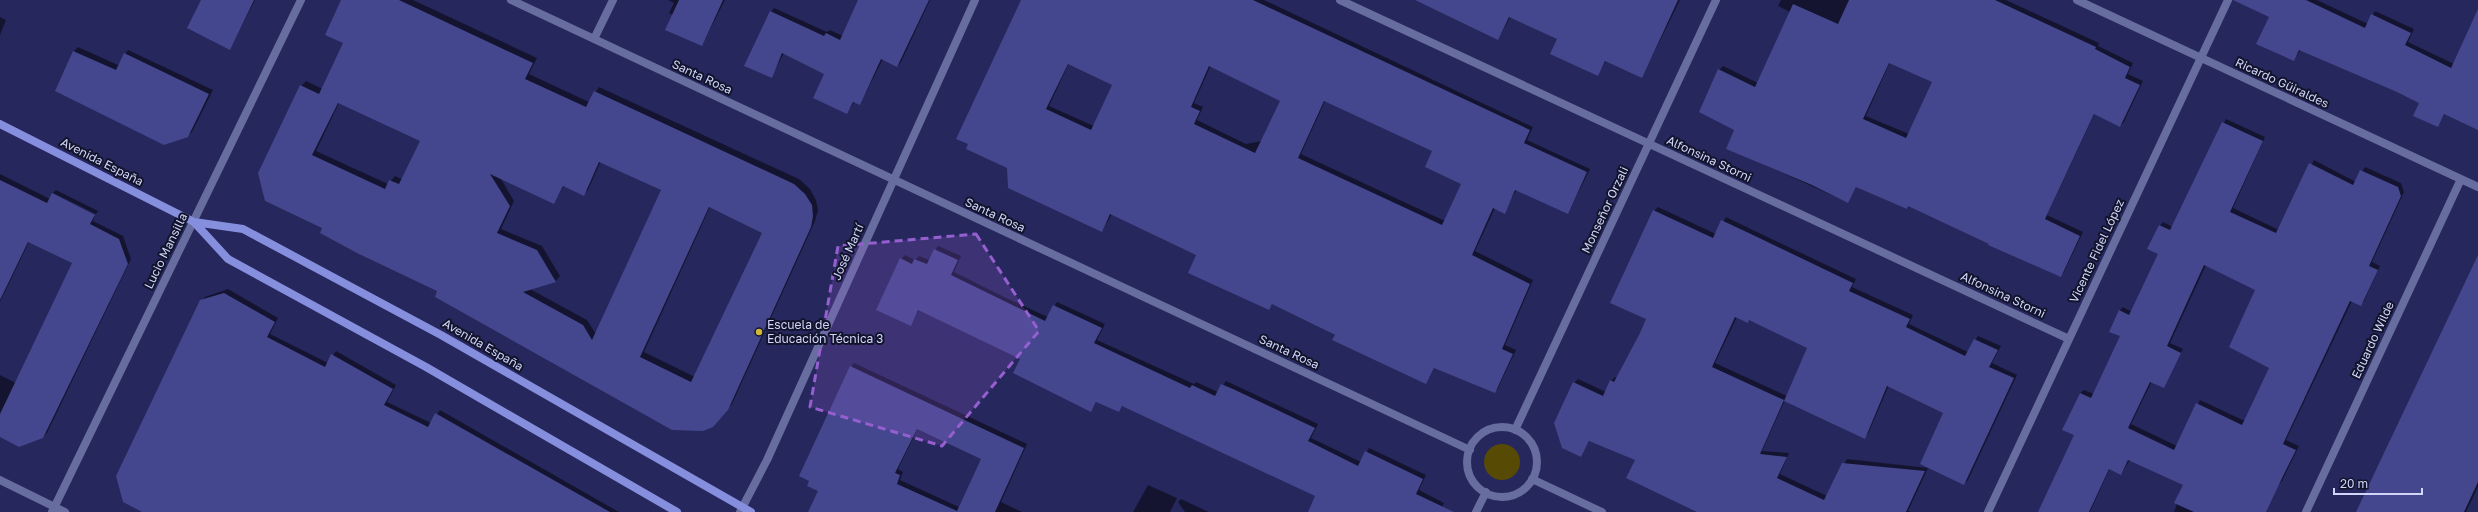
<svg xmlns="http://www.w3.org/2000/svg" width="2478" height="512" viewBox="0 0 2478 512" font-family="'Golos Text',sans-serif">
<rect width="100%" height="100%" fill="#26275d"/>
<path fill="#564a05" d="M1484 462a18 18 0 1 1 36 0a18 18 0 1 1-36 0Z"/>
<path fill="#0007" fill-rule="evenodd" d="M202,0H255L230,49Z
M342,0H413L537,58L529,74L589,102L599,87L799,179L810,189L816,200L818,210L815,221L732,404L718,421L438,291L324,228L265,201L301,86L306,81L323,89L344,43ZM339,103L421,140L402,179L395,176L388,184L316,151ZM601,161L662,190L596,334L587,320L530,289L556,281L560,276L542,246L501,229L514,201L500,177L554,203L564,186L583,195L588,190ZM710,207L763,232L695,377L644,352Z
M668,0H725L702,45L673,15L669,13L674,3Z
M859,0H930L901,62L897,66L883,59L860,104L855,101L847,113L826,73L784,53L771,77V12L774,8L827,32L830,30L843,36Z
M1022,0H1264L1533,127L1527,140L1590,169L1568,213L1517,189L1504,212L1495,208L1475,251L1533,280L1505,345L1516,350L1498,388L1494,392L1435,367L1426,383L1273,303L1269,309L1197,254L1112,214L1102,231L1008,187ZM1069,63L1113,85L1094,126L1049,106ZM1211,65L1281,101L1262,141L1246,144L1197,120L1203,107L1194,103ZM1325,101L1434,150L1462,184L1445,221L1301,154Z
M1417,0H1680L1642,77L1606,61L1597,75L1559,39L1511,16L1498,39Z
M1781,0H2006L2099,43L2098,46L2133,63L2128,74L2143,81L2124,122L2120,126L2095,113L2047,215L2083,232L2064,272L2061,275L1909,205L1906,208L1857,186L1847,202L1727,148L1735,129L1719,70L1723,66L1758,83L1790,12L1778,6ZM1890,62L1933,82L1909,134L1866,116Z
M2265,0H2317L2368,24L2375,11L2414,29L2408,42L2454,64L2478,36V128L2445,113L2437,126L2420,102L2301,49L2294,60L2270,16Z
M0,17L6,20L0,35Z
M78,47L118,65L128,50L213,90L192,132L188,136L56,91L74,51Z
M2226,119L2265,137L2233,208L2279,230L2314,160L2356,182L2365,167L2401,183L2404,192L2372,262L2380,266L2364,301L2360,305L2352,301L2286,440L2299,446L2282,481L2253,512H2174L2184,485L2130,460L2121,474L2110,468L2090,512H2039L2076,435L2063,429L2080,393L2084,390L2094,394L2122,336L2119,311L2123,307L2132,312L2160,254V226L2163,222L2173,227ZM2206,265L2257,289L2270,368L2245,421L2200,400L2177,446L2131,424L2152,381L2163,386L2183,349L2170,343Z
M0,174L50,199L52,195L95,216L93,221L123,236L131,259L47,433L43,437L0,436V375L16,383L73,262L29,242L0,302Z
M56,190L98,211L96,214L53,193Z
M1658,207L1716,234L1726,217L1757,232L1856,279L1852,287L1913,315L1909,324L1968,352L1978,336L2001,346L1992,363L2017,375L1968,480L1964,484L1944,412L1889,385L1868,434L1864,437L1785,400L1762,451L1789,453L1780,474L1827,496L1847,459L1928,468L1908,511L1911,512H1699L1636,460L1590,440L1581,456L1574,383L1578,379L1606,392L1611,381L1615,377L1617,378L1641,334L1647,319L1654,211ZM1737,317L1748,321L1750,320L1809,347L1787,396L1715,363Z
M938,246L961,256L954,272L1004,297L1048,317L1057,302L1105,324L1097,340L1194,384L1196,382L1218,392L1226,381L1237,386L1318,424L1311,438L1361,462L1369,448L1426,475L1419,490L1444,503L1440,512H1309L1316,496L1123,405L1119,411L1097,401L1091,411L1021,359L919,310L910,325L901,259L905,255L915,260L919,256L929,260Z
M2478,256V487L2466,512H2357Z
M228,289L278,318L270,334L328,363L336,351L396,385L387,402L431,423L440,410L619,512H144L201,301L205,297Z
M854,363L1027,444L1001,502L1022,512H820L819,491L851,367ZM918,428L982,458L959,507L900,480L903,472L898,469Z
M1148,485L1177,498L1170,512H1133Z
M1181,499L1209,512H1185L1178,502Z"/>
<path fill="#44478d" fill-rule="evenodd" d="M201,0H254L230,50L187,28Z
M341,0H399L533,63L525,79L586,107L594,91L794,184L805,194L812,205L813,216L811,227L728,410L713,427L703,431L672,430L435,297L437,291L357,253L320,233L322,228L265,201L258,173L300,85L319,94L343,43L325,35ZM338,103L420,141L399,184L389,180L385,189L312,155ZM599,162L661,190L592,340L583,325L523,292L556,282L537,250L497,233L510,206L490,174L554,204L563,186L584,196ZM709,207L762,233L691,382L640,357Z
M679,0H723L702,46L665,30Z
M858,0H929L897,67L881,59L860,105L853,102L847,114L813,98L824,74L782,53L772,78L744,66L770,11L824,36L826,33L840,40Z
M1021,0H1253L1530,130L1524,143L1587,172L1568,214L1515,190L1505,214L1493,208L1472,255L1530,284L1502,349L1513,354L1495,393L1434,368L1426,384L1332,340L1335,335L1272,304L1269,310L1188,273L1196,255L1110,214L1102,232L1008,188L1007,168L966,149L968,144L956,139ZM1068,64L1112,85L1091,130L1046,109ZM1209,66L1280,101L1255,153L1194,124L1200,111L1191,107ZM1324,101L1432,151L1425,167L1461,184L1442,225L1298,158Z
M1415,0H1678L1642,78L1605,61L1598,76L1550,54L1557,39L1509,17L1498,40Z
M1849,0H1995L2096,47L2095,49L2130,67L2125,78L2140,85L2120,127L2094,114L2045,219L2080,236L2061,277L1988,245L1989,244L1908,206L1907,209L1856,187L1848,203L1812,185L1726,149L1734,130L1699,112L1718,69L1755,87L1793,4L1838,24ZM1889,63L1932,82L1906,138L1863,119Z
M2233,0H2306L2365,28L2371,14L2411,33L2405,45L2451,68L2478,9V130L2444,114L2438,127L2413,116L2419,103L2397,92L2299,50L2294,61L2256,44L2269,17Z
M73,51L116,70L124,53L209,94L188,137L164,145L55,91Z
M2222,122L2263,141L2230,212L2276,233L2309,163L2353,185L2360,170L2398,187L2401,196L2369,266L2378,270L2361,306L2350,301L2283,444L2296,450L2283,476L2266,512H2194L2174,503L2183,485L2128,460L2121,475L2109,469L2089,512H2038L2074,435L2062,430L2080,393L2091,398L2120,336L2109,332L2119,310L2129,315L2158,254L2147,249L2159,225L2170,230ZM2204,265L2255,290L2229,347L2269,368L2242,425L2196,403L2174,450L2128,428L2150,382L2164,388L2181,353L2167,346Z
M0,180L47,203L52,193L95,215L90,224L119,239L128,264L43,438L19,447L0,437V414L72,263L28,242L0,300Z
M1653,210L1713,238L1721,220L1753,235L1853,283L1849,291L1910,319L1906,327L1965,356L1974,339L1998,350L1989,367L2014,378L1964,485L1920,464L1943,413L1887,386L1865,439L1784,401L1807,348L1749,320L1748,323L1735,317L1712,367L1784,400L1760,454L1787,457L1777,478L1824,500L1842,463L1925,471L1906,512H1697L1626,478L1635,460L1589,441L1581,457L1562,448L1554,423L1573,382L1603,396L1610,380L1614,382L1640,333L1646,319L1610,303Z
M934,249L958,260L951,275L1045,321L1053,305L1102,328L1094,343L1190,388L1192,385L1215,396L1221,384L1233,389L1315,428L1308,441L1358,466L1365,451L1423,479L1416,494L1454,512H1308L1315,496L1122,406L1119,412L1096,402L1091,412L1013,373L1020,359L918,310L911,326L876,310L900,258L912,264L914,259L927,264Z
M2478,255V482L2464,512H2356Z
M224,293L275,322L267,337L325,367L331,354L393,389L384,405L428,427L435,413L610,512H142L123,502L116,476L200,300Z
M850,366L1024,448L995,512H808L818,491L807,486L809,481L799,476ZM917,429L981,459L957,511L897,484L900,475L895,473Z"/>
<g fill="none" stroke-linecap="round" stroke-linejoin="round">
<path stroke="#676d9e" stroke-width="8" d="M511,0L1470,450
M1340,0L2069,339
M2077,0L2478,187
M594,39L613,0
M1467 462a35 35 0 1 1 70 0a35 35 0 1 1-70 0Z
M1515,430L1716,0
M1532,479L1602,512
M0,480L65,512
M52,512L301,0
M740,512L767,460L975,0
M1476,512L1486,492
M1988,512L2228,0
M2306,512L2461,179"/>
<path stroke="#868ede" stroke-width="8" d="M0,124L194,222L243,229L441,335L751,512
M194,222L228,259L426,367L677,512"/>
</g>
<path fill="#955fd0" fill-opacity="0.2" stroke="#955fd0" stroke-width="3" stroke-dasharray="8 5" stroke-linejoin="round" d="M976,234L1039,331L942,446L810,407L838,246Z"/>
<circle fill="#cfb837" stroke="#12142c" stroke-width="1.5" cx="759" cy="332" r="4"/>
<g text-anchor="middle" stroke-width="4" stroke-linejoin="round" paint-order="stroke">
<g font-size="12" fill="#d1d6f9" stroke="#12142c">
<text transform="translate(702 77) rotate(25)" y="4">Santa Rosa</text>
<text transform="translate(2282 83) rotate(25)" y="4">Ricardo Güiraldes</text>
<text transform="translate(1709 159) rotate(25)" y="4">Alfonsina Storni</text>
<text transform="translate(102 162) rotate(27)" y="4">Avenida España</text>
<text transform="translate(1605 210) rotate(-65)" y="4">Monseñor Orzali</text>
<text transform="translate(995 215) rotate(25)" y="4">Santa Rosa</text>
<text transform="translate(166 251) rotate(-64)" y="4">Lucio Mansilla</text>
<text transform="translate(2097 251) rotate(-65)" y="4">Vicente Fidel López</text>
<text transform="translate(848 252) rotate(-66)" y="4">José Martí</text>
<text transform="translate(2003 295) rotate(25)" y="4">Alfonsina Storni</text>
<text transform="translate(2373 340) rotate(-65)" y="4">Eduardo Wilde</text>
<text transform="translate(483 345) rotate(30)" y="4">Avenida España</text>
<text transform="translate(1289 352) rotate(25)" y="4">Santa Rosa</text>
</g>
<g font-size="12" fill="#d1d6f9" stroke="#12142c" text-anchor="start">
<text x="767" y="329">Escuela de<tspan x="767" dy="14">Educación Técnica 3</tspan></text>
</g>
</g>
<path d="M2334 488v6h88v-6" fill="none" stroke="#d1d6f9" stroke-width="2"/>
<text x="2340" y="488" font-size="12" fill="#d1d6f9" stroke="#12142c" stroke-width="3" paint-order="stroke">20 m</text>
</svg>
